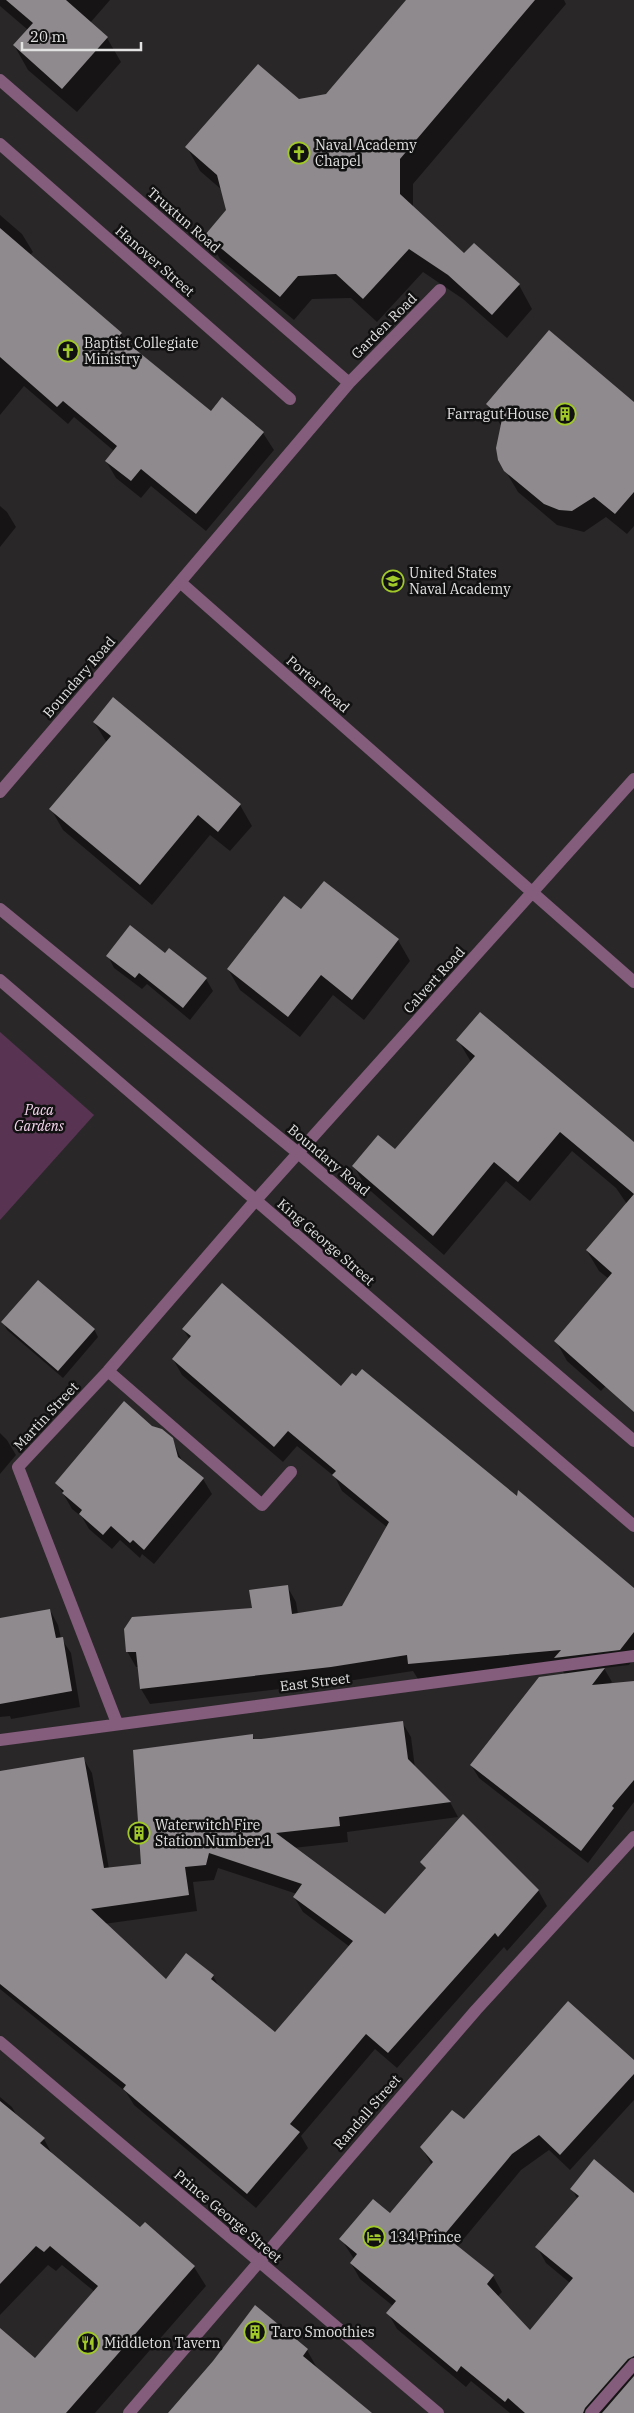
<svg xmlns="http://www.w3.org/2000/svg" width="634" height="2413" viewBox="0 0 634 2413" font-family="'IBM Plex Serif',serif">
<rect width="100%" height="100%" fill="#2a2729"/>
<path fill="#583452" d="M0,1032L94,1115L0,1220Z"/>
<path fill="#0007" fill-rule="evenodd" d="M0,0H110L90,23L107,38L121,62L77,112L28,70L14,45L28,30L0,6Z
M407,0H564L566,4L413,184V208L465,255L519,285L532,309L507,338L463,299L423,272L377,322L351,298L312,299L294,320L220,259L206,235L228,210L222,190L200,171L187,147L299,100L326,95Z
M0,215L22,234L33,252L30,255L121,333L128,345L211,413L263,433L274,450L206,531L151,486L141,498L116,478L106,461L114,451L74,417L68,424L24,386L0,415Z
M487,404H634V526L627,534L606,517L584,532L557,525L518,492L499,460L502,427Z
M0,506L7,512L16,527L0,547Z
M114,699L240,805L252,826L230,851L210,835L152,905L63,830L51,809L107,743L94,722Z
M324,883L398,940L410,961L364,1020L333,995L300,1037L240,990L228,969L301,911Z
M165,955L206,979L213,991L190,1020L147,984L142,989L114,968L108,956Z
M458,1040L634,1145V1355L601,1391L567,1361L556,1341L609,1279L599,1271L587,1251L627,1204L616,1188L572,1151L530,1201L506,1181L444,1255L365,1186L354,1166L396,1151L471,1062Z
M3,1322L94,1329L98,1337L63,1378L7,1330Z
M183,1329L341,1388L518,1499L634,1589V1659L629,1665L604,1668L612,1682L610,1684L634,1682V1802L588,1863L479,1778L471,1765L565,1675L560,1666L418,1679L413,1671L341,1682L150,1704L141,1689L139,1667H136L127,1651L253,1609L287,1586L296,1602L298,1614L342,1608L388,1528L342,1491L335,1477L297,1446L283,1462L182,1375L173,1359L190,1340Z
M151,1427L172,1439L183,1463L203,1479L212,1494L154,1564L142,1554L140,1558L120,1540L112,1549L89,1529L82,1517L72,1509L57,1483Z
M0,1433L7,1440L16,1455L0,1474Z
M50,1610L58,1625L61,1638L71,1653L80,1707L11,1719L10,1716L0,1717V1619Z
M402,1722L411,1737L415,1768L450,1802L458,1817L347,1832L348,1842L293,1848L386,1915L426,1870L422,1862L538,1890L547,1906L507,1951L504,1947L397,2068L375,2049L301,2136L308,2148L256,2208L134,2105L126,2092L0,1989V1790L83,1758L92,1773L109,1869L142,1865L252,1735L255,1740ZM218,1868L297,1894L294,1897L303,1912L350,1947L275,2034L220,1988L213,1976L187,1955L166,1981L104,1924L197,1911L193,1882L214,1880Z
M634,2062V2100L570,2170L549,2150L521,2170L457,2247L493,2276L502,2292L497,2297L530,2332L570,2283L546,2263L537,2247L578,2200L572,2189L634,2194V2413H510L471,2381L466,2387L397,2329L388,2313L393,2306L360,2279L351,2263L354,2259L341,2239L391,2214L432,2165L422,2148L464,2121Z
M0,2097L12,2107L18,2118L44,2139L53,2156L140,2229L194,2267L206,2286L95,2413H0V2329L35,2360L95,2292L62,2265L56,2271L48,2265L0,2315Z
M255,2307L307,2350L317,2368L371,2413H170L214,2361Z"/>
<path fill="#8e8a8d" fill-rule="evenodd" d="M6,0H66L108,37L62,89L13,45L33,23Z
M406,0H535L400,159V194L464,253L474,243L520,284L492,315L448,275L409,249L363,299L336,274L298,276L280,297L205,235L226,210L217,175L185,147L258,64L299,99L326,94Z
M0,228L122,333L119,336L211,411L222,397L264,432L196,514L141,469L131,481L105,461L117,446L63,401L57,407L0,357Z
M549,330L634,402V492L615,514L594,497L572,511L559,510L544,504L504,471L498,460L496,448L502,419L486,404Z
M113,697L241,804L218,832L198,815L140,885L49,809L111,736L93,722Z
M324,881L399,939L352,1000L321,975L288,1017L227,969L284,896L301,909Z
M130,925L165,953L169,948L207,978L183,1008L139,973L135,978L106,956Z
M480,1012L634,1142V1194L560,1132L518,1182L494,1162L433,1236L352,1166L378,1135L395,1149L475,1056L456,1040Z
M634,1194V1412L554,1341L612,1273L586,1250Z
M38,1280L95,1329L58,1371L1,1322Z
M222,1283L341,1386L352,1373L356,1376L362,1369L517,1496L518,1490L634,1588V1632L620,1650L554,1658L561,1650L408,1664L407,1655L331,1667L140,1689L136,1652H126L124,1629L132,1617L252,1608L249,1590L288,1585L292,1614L342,1606L389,1522L332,1475L336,1471L288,1431L274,1447L172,1359L191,1336L182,1329Z
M124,1401L152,1426L162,1429L173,1438L178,1457L204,1478L144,1550L133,1540L130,1543L111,1526L103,1535L79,1514L82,1510L62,1493L64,1491L55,1483Z
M50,1609L56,1638L63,1637L72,1691L0,1704V1618Z
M605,1668L592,1685L634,1681V1780L612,1806L614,1808L581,1851L470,1765L539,1677Z
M403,1721L408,1759L451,1802L339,1817L340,1826L276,1833L385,1914L426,1868L420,1862L463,1814L539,1890L498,1937L495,1933L388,2053L366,2034L290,2124L300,2132L247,2194L123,2089L126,2085L0,1984V1771L84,1757L104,1868L141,1864L133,1750L253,1734V1739H261ZM209,1853L302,1884L293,1897L353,1941L275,2032L211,1979L214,1975L186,1953L166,1979L91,1909L189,1895L185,1867L206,1865Z
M568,2001L634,2060V2074L560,2155L539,2135L512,2154L444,2235L494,2275L487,2284L530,2330L573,2278L535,2247L579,2196L570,2189L594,2159L634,2193V2356L628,2359L585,2408L583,2413H525L508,2398L505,2402L461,2366L457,2372L386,2313L396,2301L350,2263L357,2254L339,2239L373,2199L390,2213L433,2162L420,2147L452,2110L464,2119Z
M0,2101L45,2138L40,2143L140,2227L145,2222L195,2266L66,2413H0V2328L35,2358L98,2286L50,2246L44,2252L36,2246L0,2284Z
M255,2305L308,2349L303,2356L372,2413H168L213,2361Z
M634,2376V2413H602Z"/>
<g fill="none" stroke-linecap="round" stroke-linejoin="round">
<path stroke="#845c7c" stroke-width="12" d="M0,80L349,383
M0,144L290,399
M440,290L349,383L180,582L634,982
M0,792L180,582
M0,909L298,1153L634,1441
M0,980L634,1526
M108,1371L262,1505L291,1472
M117,1723L18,1467L108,1371L255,1201L634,779
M0,1740L634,1656
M0,2042L438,2413
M129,2413L476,2010L634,1837
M591,2413L634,2364"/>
</g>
<defs>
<g id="church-ring" transform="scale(1.125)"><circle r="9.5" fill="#121111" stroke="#a1c929" stroke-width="1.5"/><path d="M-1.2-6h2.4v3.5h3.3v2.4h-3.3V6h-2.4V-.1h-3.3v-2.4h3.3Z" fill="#a1c929"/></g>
<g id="building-ring" transform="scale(1.125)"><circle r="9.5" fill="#121111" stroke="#a1c929" stroke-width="1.5"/><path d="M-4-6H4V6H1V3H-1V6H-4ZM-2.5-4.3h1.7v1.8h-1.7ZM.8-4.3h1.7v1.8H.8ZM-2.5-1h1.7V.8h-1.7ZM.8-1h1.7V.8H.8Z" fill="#a1c929"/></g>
<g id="university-ring" transform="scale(1.125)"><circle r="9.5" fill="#121111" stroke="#a1c929" stroke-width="1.5"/><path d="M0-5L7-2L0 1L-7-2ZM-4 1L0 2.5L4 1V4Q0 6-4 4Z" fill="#a1c929"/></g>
<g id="hotel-ring" transform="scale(1.125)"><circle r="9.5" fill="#121111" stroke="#a1c929" stroke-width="1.5"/><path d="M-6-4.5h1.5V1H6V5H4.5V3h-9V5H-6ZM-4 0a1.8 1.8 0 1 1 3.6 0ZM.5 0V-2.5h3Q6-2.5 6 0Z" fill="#a1c929"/></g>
<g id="restaurant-ring" transform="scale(1.125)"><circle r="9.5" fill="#121111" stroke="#a1c929" stroke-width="1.5"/><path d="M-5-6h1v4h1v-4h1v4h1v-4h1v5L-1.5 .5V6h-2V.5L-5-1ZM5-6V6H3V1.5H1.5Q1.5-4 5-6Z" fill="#a1c929"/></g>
</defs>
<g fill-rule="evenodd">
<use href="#church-ring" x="299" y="153"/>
<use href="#church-ring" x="68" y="351"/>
<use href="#building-ring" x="565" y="414"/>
<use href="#university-ring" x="393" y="581"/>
<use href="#building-ring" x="139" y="1833"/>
<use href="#hotel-ring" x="374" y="2237"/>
<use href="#building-ring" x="255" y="2332"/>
<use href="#restaurant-ring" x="88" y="2343"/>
</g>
<g text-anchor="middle" stroke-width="5" stroke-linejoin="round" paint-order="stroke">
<g font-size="14" fill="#e3e2e3" stroke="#121111" text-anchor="start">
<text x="315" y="150">Naval Academy<tspan x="315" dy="16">Chapel</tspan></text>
<text x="84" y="348">Baptist Collegiate<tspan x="84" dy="16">Ministry</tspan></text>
<text x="549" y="419" text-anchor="end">Farragut House</text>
<text x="409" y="578">United States<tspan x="409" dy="16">Naval Academy</tspan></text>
<text x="155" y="1830">Waterwitch Fire<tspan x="155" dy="16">Station Number 1</tspan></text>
<text x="390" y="2242">134 Prince</text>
<text x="271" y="2337">Taro Smoothies</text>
<text x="104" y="2348">Middleton Tavern</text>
</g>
<g font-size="14" fill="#e3e2e3" stroke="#121111">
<text transform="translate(184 220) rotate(41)" y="5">Truxtun Road</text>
<text transform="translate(155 261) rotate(41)" y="5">Hanover Street</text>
<text transform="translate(384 326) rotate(-45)" y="5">Garden Road</text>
<text transform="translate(79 677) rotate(-49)" y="5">Boundary Road</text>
<text transform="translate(318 684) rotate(41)" y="5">Porter Road</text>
<text transform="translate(434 980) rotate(-48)" y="5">Calvert Road</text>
<text transform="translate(329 1160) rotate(40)" y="5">Boundary Road</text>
<text transform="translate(326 1242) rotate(41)" y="5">King George Street</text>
<text transform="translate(46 1416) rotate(-47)" y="5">Martin Street</text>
<text transform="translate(315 1682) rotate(-7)" y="5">East Street</text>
<text transform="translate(367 2112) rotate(-49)" y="5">Randall Street</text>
<text transform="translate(228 2216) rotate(40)" y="5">Prince George Street</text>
</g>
<g font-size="14" font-style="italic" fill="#f8d7f1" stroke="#121111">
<text x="39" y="1115">Paca<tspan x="39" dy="16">Gardens</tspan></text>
</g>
</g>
<path d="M22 42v8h119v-8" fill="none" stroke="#e3e2e3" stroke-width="2.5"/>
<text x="30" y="42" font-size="15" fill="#e3e2e3" stroke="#121111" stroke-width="4" paint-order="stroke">20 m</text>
</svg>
